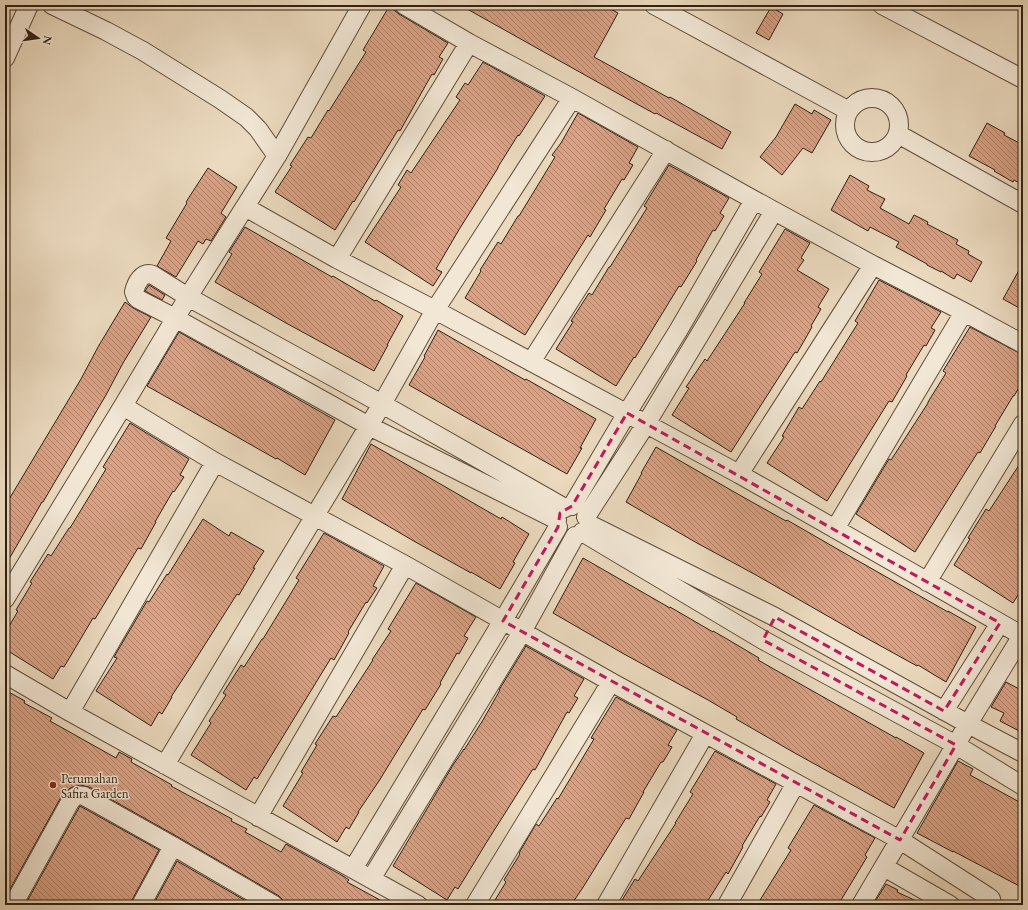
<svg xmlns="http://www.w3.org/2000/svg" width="1028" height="910" viewBox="0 0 1028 910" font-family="'EB Garamond',serif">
<defs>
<pattern id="building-back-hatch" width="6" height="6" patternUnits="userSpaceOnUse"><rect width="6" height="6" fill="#daa185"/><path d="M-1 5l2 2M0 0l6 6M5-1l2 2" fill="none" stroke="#b1836b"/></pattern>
</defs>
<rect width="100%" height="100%" fill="#ebdabf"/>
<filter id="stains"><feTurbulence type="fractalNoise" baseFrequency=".005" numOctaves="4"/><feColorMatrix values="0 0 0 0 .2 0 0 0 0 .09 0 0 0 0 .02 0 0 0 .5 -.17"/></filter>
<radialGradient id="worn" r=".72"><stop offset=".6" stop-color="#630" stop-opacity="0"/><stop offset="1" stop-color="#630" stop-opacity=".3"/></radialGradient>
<path fill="url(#building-back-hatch)" stroke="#312011" d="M390,5L394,6L395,11L399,14L448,43L439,57L443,59L434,75L432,74L400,131L398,130L354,202L353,201L335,230L275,192L292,166L290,165L308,137L311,138L328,110L329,111L366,52L363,50Z
M460,5H603L618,13L594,57L669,98L670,97L731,132L722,149L656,113L655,114L626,98Z
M771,7L783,14L769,40L756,33Z
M483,62L545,96L519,136L518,135L498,167V168L460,228L436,269L442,272L433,286L365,242L401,187L398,185L407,170L411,173L460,100L456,97L465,83L468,85Z
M795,104L812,114L814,110L831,120L812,153L803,148L782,175L760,157L776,137Z
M578,113L638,147L629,163L633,165L624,180L622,179L604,209L606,210L590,237L588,235L525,335L465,298L481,271L480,270L498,242L501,244L518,216H519L555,157L552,155L561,143Z
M987,123L1005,133L1004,135L1023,145V185L1014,180L1013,182L994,171L995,170L969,156Z
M669,165L729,198L720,213L724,216L715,231L713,230L696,260L697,261L681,287L679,286L635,358L634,357L616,386L556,349L573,322L571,321L589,293L592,295L609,267H610L647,208L644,206Z
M208,168L237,187L221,213L226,217L211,241L206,239L203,244L198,241L176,277L157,266L171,241L166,238L187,203L186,202Z
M850,175L869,186L867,190L885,199L880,208L909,224L914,215L928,222L927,224L958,240L956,244L969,251L968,254L982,262L971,282L957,274L954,279L941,271V272L927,265V264L896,247L899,242L870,227L868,231L831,210Z
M245,227L332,277L333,276L375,301L376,300L403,316L387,345H388L374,371L286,323L215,282L232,254L229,252Z
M785,229L810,243L801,258L804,260L797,270L829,289L818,307L821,309L811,326L812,327L804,341L797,353L795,352L731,452L672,415L689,388L686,387L705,359L707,361L745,303H744L762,274L759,272Z
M1023,263V310L1003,299Z
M879,280L941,312L931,328L935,330L926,346L924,345L906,375L907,376L892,402L889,401L827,501L767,463L784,437L782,436L799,407L802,409L820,381L821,382L858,323L855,321Z
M149,285L165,295L162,300L145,291Z
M125,302L133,308L151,317L123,363L106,395L43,502H42L5,566V506L81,379L98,347Z
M970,327L1023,355V381L1014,396H1013L995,426H996L980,453L978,452L915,552L856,514L889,459L891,460L928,403V402L946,373L943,371Z
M438,330L525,380L526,379L596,419L580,448H582L567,474L474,422L409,385L425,357L424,356Z
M179,332L335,420L305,475L277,458L276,459L218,426L147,386Z
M130,423L189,459L180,475L184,477L174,492L173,491L155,522H156L141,549L138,548L95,619L93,618L64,667L61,666L53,679L5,649V633L18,611L16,610L32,583L30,582L48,554L51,556L69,528H70L106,469L103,467Z
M371,444L501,519L502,517L529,534L513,562L515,563L500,589L471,572V573L412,540L342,499Z
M656,447L743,497L786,521L787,520L846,554L948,612V611L976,627L946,682L918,665L917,666L859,634L756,575L697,543L626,502L642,473H641Z
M1023,459V587L1013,603L954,565L970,539L968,538L986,509L989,511Z
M203,519L229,536L231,532L264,551L253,568H255L239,595L237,594L192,665L171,697H172L162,714L159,712L151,726L96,691L117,658L114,657L147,601L149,602L167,574L168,575Z
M324,533L384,566L373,586L377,588L367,603L366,602L348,632L349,633L334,660L331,658L257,779L254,777L246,790L191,755L211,723L209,721L226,695L223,693L241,665L244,667L262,639H263L299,580L296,578Z
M583,558L670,608V607L713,632V631L727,639L759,658L758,660L779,672L896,738V737L924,753L894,808L793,752L736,719L737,717L708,700L624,654L553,613Z
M416,583L476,617L464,636L468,638L459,654L457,653L440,683L441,684L425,710L423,709L379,781L358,812H359L349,829L346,827L337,842L283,806L303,773L301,772L317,745L315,744L333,716L336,717L373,660H372L391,631L388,629Z
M526,646L584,679L574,696L578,698L569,713L567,712L535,770L533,769L488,840L458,889L455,887L447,900L393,866L453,765L464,749V750L483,720L500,690H499Z
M1006,682L1023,691V733L1000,721L1004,713L991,707Z
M5,690L25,701L24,703L52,718L50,721L116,758L119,752L132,759L131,762L172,785L171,786L232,819L231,821L247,829L245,832L281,852L286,844L343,876L349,880L347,882L389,905H284L283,900L279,896L178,837L89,787L80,785L70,788L61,797L5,898Z
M616,697L677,730L668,745L672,747L663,762H661L643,792H644L629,819L626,818L582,889L571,905H492L506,882L504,880L520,854L519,853L536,824L539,826L557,798L558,799L594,739L591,738Z
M715,751L776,784L767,800L770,802L761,817L760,816L742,846L743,847L728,874L726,872L705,905H619L635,879L638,881L676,823H675L693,794L690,792Z
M958,761L973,769L970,775L1023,804V888L953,851V852L917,833Z
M814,805L875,838L865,855L867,857L838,905H757L791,850L788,848Z
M80,806L159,850L132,900L131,905H25Z
M177,861L253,905H153Z
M886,884L898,890L897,892L925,905H873Z"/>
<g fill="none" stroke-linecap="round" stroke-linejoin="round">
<g stroke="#604e3c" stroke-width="20">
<path id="street" d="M52,5L106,31L143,51L220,99L246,117L258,129L277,156
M404,5L469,43L572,98L754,200L873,265L964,312L1023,344
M654,5L849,111
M882,5L1023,79
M5,58L29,5
M845 125a27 27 0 1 1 54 0a27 27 0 1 1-54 0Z
M898,134L1023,204
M245,207L337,259L435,310L739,474L1023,636
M337,259L469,43
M531,362L666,150
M123,406L215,462L405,565L611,682L900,840L987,896L991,899L992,905
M739,474L873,265
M572,506L627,413L678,331L754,200
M586,517L646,424L774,211
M557,520L369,426L175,318L138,299L136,297L134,292C136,283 142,271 153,275L188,297L382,404L565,508
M593,526L775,617L968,724L1023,753
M835,529L964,312
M582,532L763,640L956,745L1023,786
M927,582L1023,424
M5,599L123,406L188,297L277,156L362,5
M5,674L70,712L418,905
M944,711L1000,623
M70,712L215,462
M165,765L382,404L435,310L572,98
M258,817L405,565
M884,867L950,905
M353,869L505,617L558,527
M371,879L522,632L575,536
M13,905L70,802C74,797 77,794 84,796L173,846L274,905
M141,905L173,846
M475,905L611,682
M606,905L705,734
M727,905L796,783
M861,905L968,724L1023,634"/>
</g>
<use href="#street" stroke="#f2e7d5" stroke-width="18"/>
</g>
<path fill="none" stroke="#c2185b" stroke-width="3" stroke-dasharray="8 5" stroke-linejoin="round" d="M627,413L1000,623L944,711L775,617L763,640L956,745L900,840L503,621L558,527L560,513L572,506Z"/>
<circle fill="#8f2418" stroke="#f2e7d5" stroke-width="1.5" cx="53" cy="785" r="4"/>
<g text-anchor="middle" stroke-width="3" stroke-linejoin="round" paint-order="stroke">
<g font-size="13" fill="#312011" stroke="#f2e7d5" text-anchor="start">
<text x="61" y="783">Perumahan<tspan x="61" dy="15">Safira Garden</tspan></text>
</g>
</g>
<rect width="1028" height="910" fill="none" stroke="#ebdabf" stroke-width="20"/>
<rect x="6" y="6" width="1016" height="898" fill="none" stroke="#312011" stroke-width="2"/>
<rect x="10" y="10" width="1008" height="890" fill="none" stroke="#312011"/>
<g transform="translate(38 38) rotate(103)" stroke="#f2e7d5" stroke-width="3" paint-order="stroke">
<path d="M0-3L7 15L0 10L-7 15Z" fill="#312011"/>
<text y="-6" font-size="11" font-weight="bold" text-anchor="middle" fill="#312011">N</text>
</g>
<rect width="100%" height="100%" filter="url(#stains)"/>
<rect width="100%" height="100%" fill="url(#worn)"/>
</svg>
